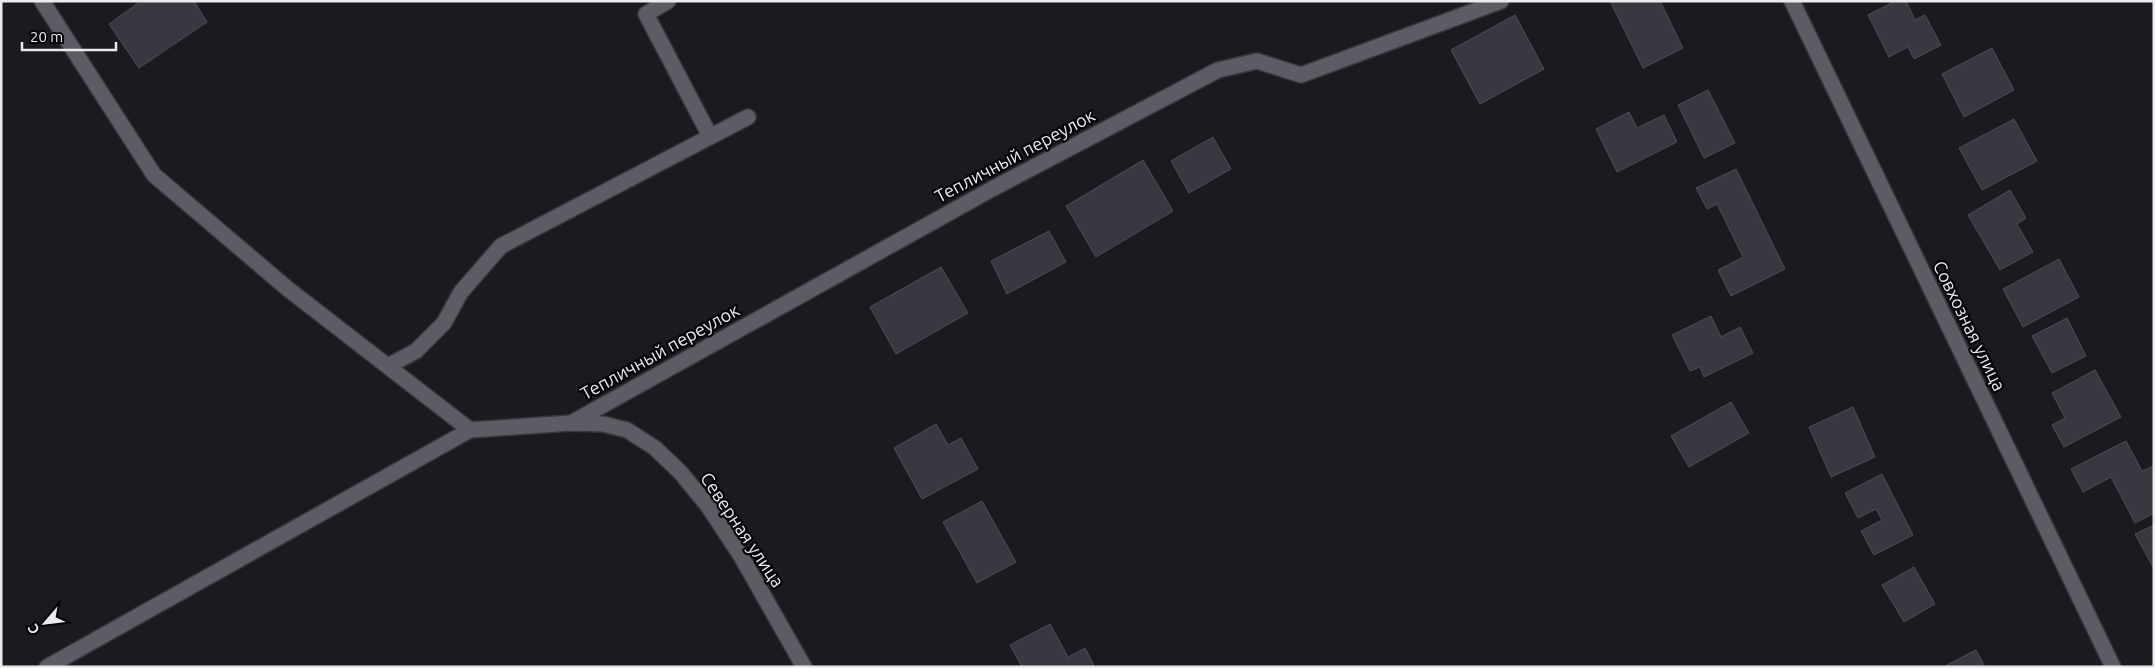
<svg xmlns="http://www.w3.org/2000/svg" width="2155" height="668" viewBox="0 0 2155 668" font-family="Ubuntu,sans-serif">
<rect width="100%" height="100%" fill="#1b1a21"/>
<path fill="#393840" stroke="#4e4c55" d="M141,1H194L207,22L139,68L109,24Z
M1610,1H1660L1683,48L1643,68Z
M1895,1H1906L1915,20L1925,15L1941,45L1914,59L1908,47L1889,57L1868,15Z
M1515,15L1544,69L1480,104L1451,50Z
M1992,48L2014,90L1964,117L1942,74Z
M1708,90L1735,143L1704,158L1678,105Z
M1629,112L1637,128L1664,115L1677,142L1617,172L1596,129Z
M2014,119L2037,161L1982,190L1959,148Z
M1213,137L1231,169L1189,193L1171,161Z
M1143,160L1173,211L1096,257L1066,206Z
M1736,169L1785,269L1731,296L1718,270L1743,257L1717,204L1707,209L1696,188Z
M2010,190L2026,218L2017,224L2033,252L2000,270L1968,215Z
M1049,231L1066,262L1007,294L991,261Z
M2059,259L2079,297L2023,327L2003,289Z
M941,267L968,313L896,354L870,307Z
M1711,316L1721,337L1740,327L1753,353L1704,377L1700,367L1690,371L1672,335Z
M2067,318L2086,356L2052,373L2032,336Z
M2095,370L2121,417L2064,447L2052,425L2065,418L2052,393Z
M1731,402L1749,433L1689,467L1671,436Z
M1853,407L1875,457L1831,477L1809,427Z
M936,424L948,445L961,438L978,469L922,499L894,448Z
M2126,441L2142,471L2154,466V513L2135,523L2111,477L2083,492L2071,469Z
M1882,474L1913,535L1874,555L1861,531L1882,520L1876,509L1858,518L1845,493Z
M982,501L1016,562L977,583L943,522Z
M2154,525V566L2153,567L2135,534Z
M1914,567L1935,604L1904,622L1882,585Z
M1050,624L1068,657L1085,648L1095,667H1022L1010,645Z
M1976,650L1985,667H1943Z"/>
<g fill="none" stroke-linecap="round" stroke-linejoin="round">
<g stroke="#38373d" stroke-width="18">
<path id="minor" d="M42,1L154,175L288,289L470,430
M668,1L646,14L710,136
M1792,1L2113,667
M388,366L416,351L444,323L461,292L501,246L748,117
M571,423L992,189L1218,70L1257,61L1301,75L1501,1
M47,667L470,430L571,423L603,424L627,430L655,448L681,473L708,506L741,556L804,667"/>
</g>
<use href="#minor" stroke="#5d5c65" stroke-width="15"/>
</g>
<g text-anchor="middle" stroke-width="4.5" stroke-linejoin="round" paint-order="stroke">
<g font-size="18" fill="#ebeaef" stroke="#060608">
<text transform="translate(1015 156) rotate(-28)" y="6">Тепличный переулок</text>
<text transform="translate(1969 326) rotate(64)" y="6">Совхозная улица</text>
<text transform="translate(660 352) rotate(-29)" y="6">Тепличный переулок</text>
<text transform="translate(742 530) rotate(56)" y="6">Северная улица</text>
</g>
</g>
<rect width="2155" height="668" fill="none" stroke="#ebeaef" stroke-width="5"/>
<g transform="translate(45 623) rotate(242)" stroke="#060608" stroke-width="4" paint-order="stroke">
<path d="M0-4L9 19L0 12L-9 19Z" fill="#ebeaef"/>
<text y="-8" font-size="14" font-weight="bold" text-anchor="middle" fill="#ebeaef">С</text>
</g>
<path d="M22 42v8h94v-8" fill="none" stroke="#ebeaef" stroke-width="2.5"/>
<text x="30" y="42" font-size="15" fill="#ebeaef" stroke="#060608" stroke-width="4" paint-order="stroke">20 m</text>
</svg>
